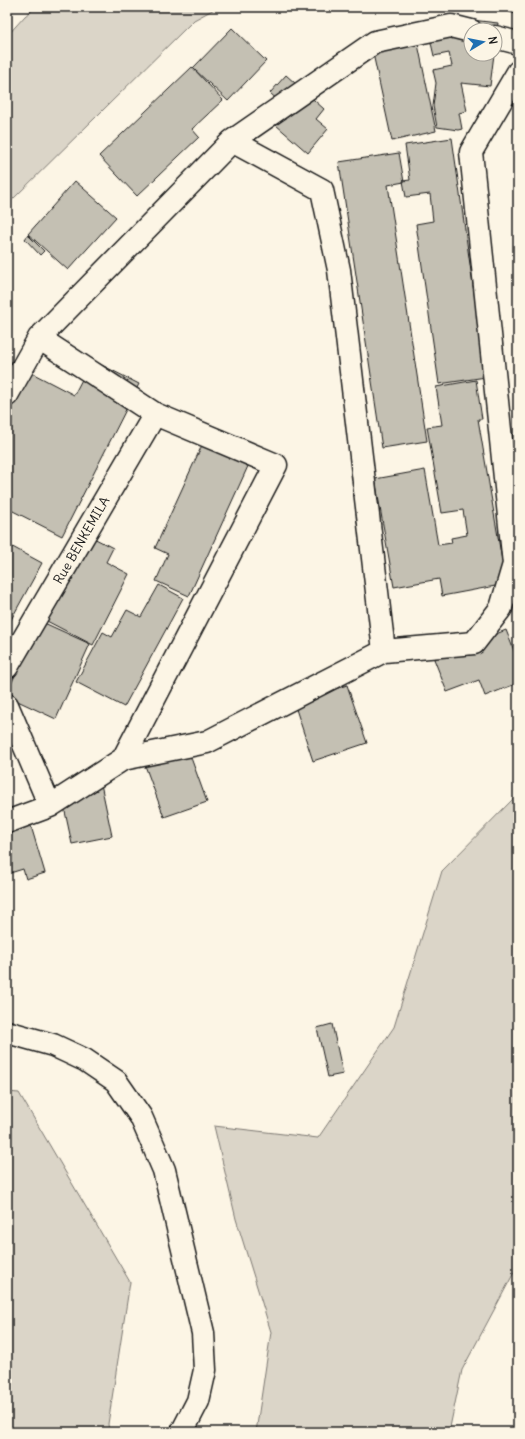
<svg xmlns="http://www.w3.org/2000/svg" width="525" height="1439" viewBox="0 0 525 1439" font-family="Delius,sans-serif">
<rect width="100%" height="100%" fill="#fcf5e5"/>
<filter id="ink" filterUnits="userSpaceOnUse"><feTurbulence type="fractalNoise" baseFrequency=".025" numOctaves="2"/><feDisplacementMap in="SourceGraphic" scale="8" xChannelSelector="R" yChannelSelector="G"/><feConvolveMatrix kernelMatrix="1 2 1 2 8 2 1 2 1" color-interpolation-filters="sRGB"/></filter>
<g filter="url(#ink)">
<path fill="#dbd5c8" stroke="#7c7872" d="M36,7H218L194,20L7,205V36L25,16Z
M518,794V1265L462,1370L449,1432H256L271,1332L236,1219L214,1126L318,1138L394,1027L442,871Z
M7,1092L19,1093L130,1282L108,1424L109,1432H7Z"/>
<path fill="#c4c0b3" stroke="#1c1c1c" d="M496,7H518V15Z
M445,17L498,23L495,47V30H471V54H494L490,86L461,83L467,111L459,113L462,129L458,130L437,127L433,106L436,83L433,70L452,66L449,53L434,56L431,43L433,37Z
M414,25L436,131L392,141L369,35Z
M232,28L266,61L228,101L193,68Z
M192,67L223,100L192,129L199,137L137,196L99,156Z
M286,75L324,109L316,119L328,129L308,153L268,118L281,103L270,93Z
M452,138L486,377L439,384L416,224L433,221L430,194L406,197L403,181L410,180L405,145Z
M399,153L404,182L388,185L427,441L382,448L339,162Z
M75,181L116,217L68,270L28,234Z
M28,235L44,251L40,255L25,239Z
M92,360L139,384L62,536L7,508V407L26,370L74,395Z
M476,380L482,419H478L506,584L442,596L439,579L394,587L375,479L425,470L438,545L452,543L451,538L467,535L463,510L442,513L427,427L442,425L436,387Z
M208,432L254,453L189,596L156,581L168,554L155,548Z
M86,534L113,548L106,562L129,574L93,645L43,619Z
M7,544L42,563L7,627Z
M159,585L183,598L124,707L76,682L103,632L112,637L127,610L141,617Z
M40,621L90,644L56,719L7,696V693Z
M506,630L518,661V683L485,696L479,680L447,692L434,659Z
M347,685L367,743L313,761L294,703Z
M186,744L207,802L164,817L143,760Z
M101,784L112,836L72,844L61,793Z
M25,806L45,873L26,879L23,869L7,874V811Z
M332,1024L343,1074L328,1077L317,1028Z"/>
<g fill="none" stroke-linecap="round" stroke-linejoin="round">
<g stroke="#1c1c1c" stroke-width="25">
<path id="street" d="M495,37L518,43
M232,141L375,42L451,26L471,31
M7,395L39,338L232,141L322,190L339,270L384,651
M7,667L155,414
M7,705L50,806
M123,759L207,742L384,651L474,643L501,608L514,564L471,152L518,72
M7,822L50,806L123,759L276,465L155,414L39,338"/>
</g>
<g stroke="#1c1c1c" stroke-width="25">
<path id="primary" d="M7,1032L53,1045L85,1060L116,1081L141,1117L164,1170L203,1333L205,1370L198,1401L182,1432"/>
</g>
<use href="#street" stroke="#fcf5e5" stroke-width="22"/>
<use href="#primary" stroke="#fcf5e5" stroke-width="22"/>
</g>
</g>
<g text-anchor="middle" stroke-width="3" stroke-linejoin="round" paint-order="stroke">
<g font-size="13" fill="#1c1c1c" stroke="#fcf5e5">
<text transform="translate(81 540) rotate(-60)" y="5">Rue BENKEMILA</text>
</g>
</g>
<rect width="525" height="1439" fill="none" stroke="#fcf5e5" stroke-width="24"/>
<rect x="12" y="12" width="501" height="1415" fill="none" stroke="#1c1c1c" stroke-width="1.5" filter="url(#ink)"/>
<g transform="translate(483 42) rotate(80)"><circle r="19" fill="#fcf5e5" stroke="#a29e95"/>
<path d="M0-3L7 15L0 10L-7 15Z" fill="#1f6fb2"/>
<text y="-6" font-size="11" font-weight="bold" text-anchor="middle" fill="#1c1c1c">N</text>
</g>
</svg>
